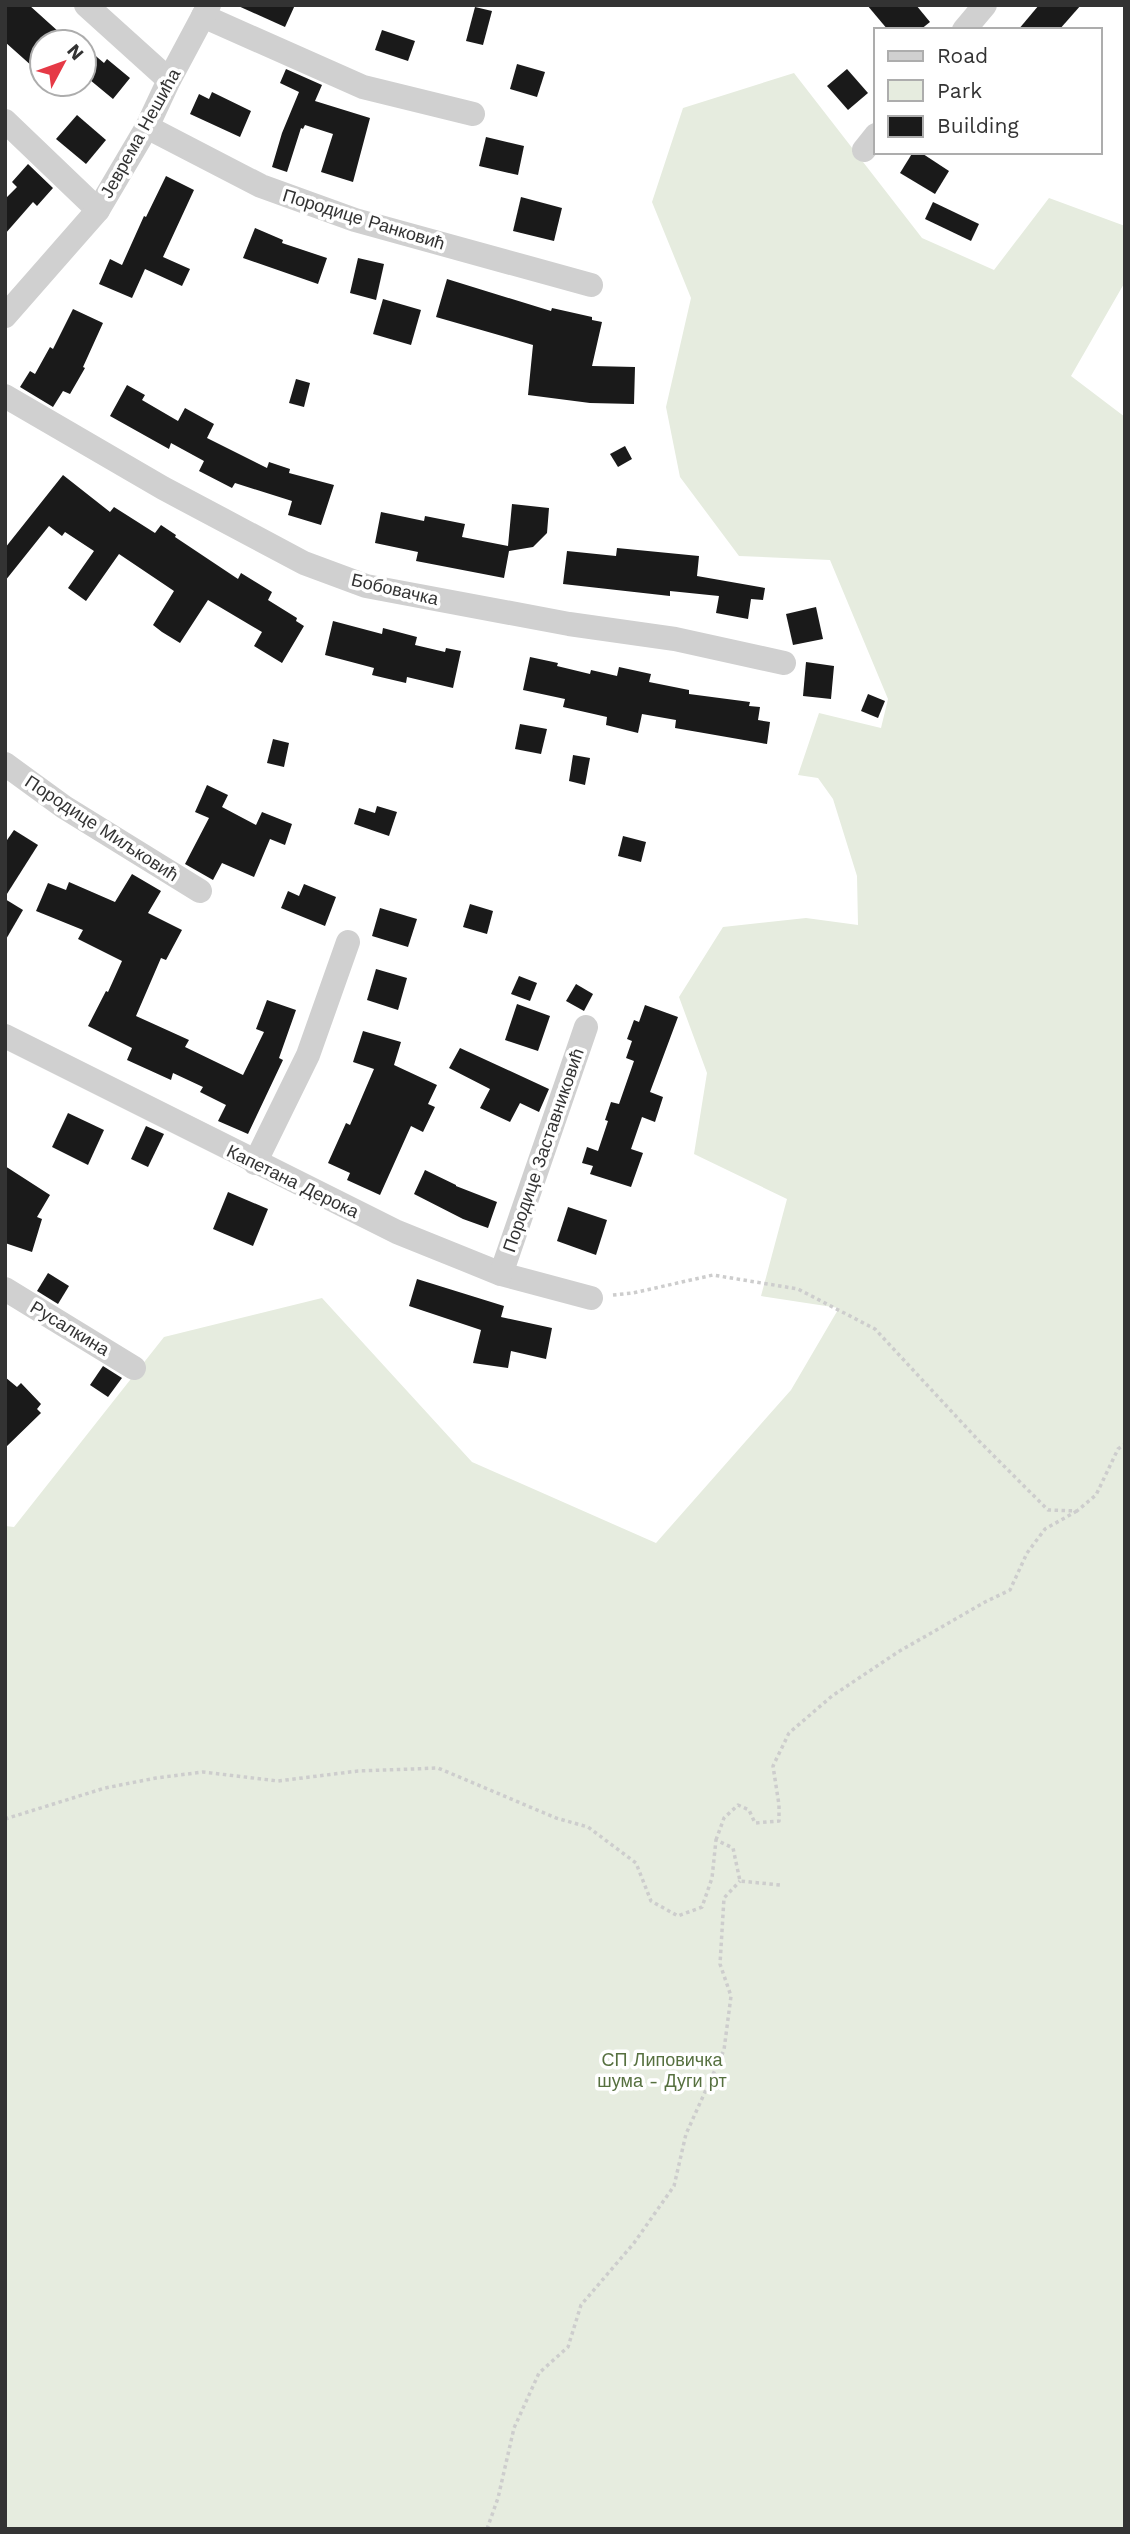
<svg xmlns="http://www.w3.org/2000/svg" width="1130" height="2534" viewBox="0 0 1130 2534" font-family="'Work Sans',sans-serif">
<style>
.green{fill:#e6ecdf}
.building{fill:#1a1a1a}
.lines{fill:none;stroke-linecap:round;stroke-linejoin:round}
.path{stroke:#cdcdcd;stroke-width:3.5;stroke-dasharray:3.5 3.5;stroke-linecap:butt}
.minor{stroke:#d0d0d0;stroke-width:24}
.labels{text-anchor:middle;dominant-baseline:central;stroke-width:7;stroke-linejoin:round;paint-order:stroke}
.street-label{font-size:18px;fill:#333;stroke:#fff}
.park-label{font-size:18px;fill:#56703f;stroke:#fff}
</style>
<rect width="100%" height="100%" fill="#fff"/>
<!-- green -->
<path class="green" d="M794 73 922 238 994 270 1049 198 1125 226V282L1071 376 1125 417V2529H5V1526L14 1527 164 1337 322 1298 472 1462 656 1543 791 1390 839 1308 761 1296 787 1199 694 1154 707 1073 679 997 723 927 806 918 858 925 857 876 833 799 818 778 798 775 819 713 881 728 888 699 830 560 739 556 680 477 666 407 691 298 652 202 683 108Z"/>
<!-- building -->
<g class="building">
<path d="M5 5H29L70 42H42V75L5 42Z"/>
<path d="M236 5H295L285 27Z"/>
<path d="M867 5H916L930 22 920 30H888Z"/>
<path d="M1039 5H1081L1059 30H1018Z"/>
<path d="M475 7 492 11 483 45 466 41Z"/>
<path d="M382 30 415 41 408 61 375 50Z"/>
<path d="M84 46 104 63 107 59 130 78 113 99 84 75Z"/>
<path d="M517 64 545 72 537 97 510 89Z"/>
<path d="M286 69 322 85 315 101 370 118 353 182 321 172 333 134 305 125 303 129 301 128 287 172 272 167 282 133 299 92 280 83Z"/>
<path d="M847 69 868 93 848 110 827 86Z"/>
<path d="M212 92 251 111 240 137 190 114 199 94 209 99Z"/>
<path d="M77 115 106 140 86 164 56 139Z"/>
<path d="M486 137 524 146 518 175 479 166Z"/>
<path d="M913 152H920L949 171 935 194 900 173Z"/>
<path d="M28 164 53 188 37 206 33 202 5 234V199L17 187 12 182Z"/>
<path d="M166 176 194 190 163 257 190 269 182 286 145 269 132 298 99 284 110 259 122 265 144 216 146 217Z"/>
<path d="M521 197 562 208 554 241 513 231Z"/>
<path d="M933 202 979 224 971 241 925 219Z"/>
<path d="M255 228 283 240 282 243 327 258 318 284 243 258Z"/>
<path d="M358 258 384 264 376 300 350 293Z"/>
<path d="M447 279 551 311 552 308 592 317V320L602 322 592 366 635 367 634 404 590 403 528 395 533 345 436 317Z"/>
<path d="M383 299 421 310 411 345 373 334Z"/>
<path d="M73 309 103 323 83 367 85 368 70 394 63 391 53 407 20 387 30 371 35 374 50 347 53 349Z"/>
<path d="M296 379 310 383 304 407 289 403Z"/>
<path d="M127 385 145 395 142 400 178 421 185 408 214 424 207 438 267 468 269 462 290 469 289 473 334 485 321 525 288 515 292 501 235 483 232 488 199 471 204 461 171 443 169 449 110 416Z"/>
<path d="M625 446 632 459 618 467 610 454Z"/>
<path d="M63 475 110 512 114 507 155 533 161 525 176 535 175 537 238 579 241 573 272 592 268 600 297 618 296 621 304 626 282 663 254 646 262 632 208 600 180 643 162 632 153 625 174 591 119 554 86 601 68 588 94 551 65 532 62 536 49 526 5 581V548Z"/>
<path d="M512 504 549 508 547 533 533 547 509 551 504 578 416 561 418 552 375 543 381 512 424 521 425 516 465 524 462 537 508 546Z"/>
<path d="M617 548 699 556 697 576 765 588 763 600 751 599 748 619 716 613 719 596 670 591V596L563 584 567 551 616 556Z"/>
<path d="M816 607 823 639 793 645 786 614Z"/>
<path d="M333 621 382 634 383 628 417 637 415 645 445 652 446 648 461 651 453 688 407 677 406 683 372 675 374 668 325 655Z"/>
<path d="M530 657 558 663 557 666 590 674 591 670 617 676 619 667 651 674 649 682 689 690V694L750 702 749 706 760 707 758 720 770 722 767 744 675 728 676 720 642 714 638 733 606 725 607 717 563 707 565 699 523 690Z"/>
<path d="M806 662 834 666 831 699 803 696Z"/>
<path d="M868 694 885 701 878 718 861 711Z"/>
<path d="M520 724 547 729 541 754 515 749Z"/>
<path d="M273 739 289 743 284 767 267 763Z"/>
<path d="M573 755 590 758 585 785 569 781Z"/>
<path d="M207 785 228 795 222 807 256 825 262 812 292 824 285 845 270 839 254 877 222 863 213 880 185 864 209 818 195 812Z"/>
<path d="M377 806 397 812 389 836 354 824 359 808 375 813Z"/>
<path d="M14 830 38 845 5 897V843Z"/>
<path d="M623 836 646 842 641 862 618 856Z"/>
<path d="M132 874 161 891 148 913 182 930 166 960 161 958 136 1016 189 1040 185 1047 243 1075 264 1032 256 1029 267 1000 296 1010 279 1058 283 1060 248 1134 218 1121 226 1105 200 1092 203 1087 173 1073 171 1080 127 1060 132 1048 88 1026 106 991 108 992 122 961 78 939 83 930 36 911 48 883 66 890 69 882 115 902Z"/>
<path d="M304 884 336 897 325 926 281 908 288 891 299 896Z"/>
<path d="M5 899 23 910 5 941Z"/>
<path d="M470 904 493 911 487 934 463 927Z"/>
<path d="M380 908 417 919 408 947 372 936Z"/>
<path d="M376 969 407 978 398 1010 367 1000Z"/>
<path d="M519 976 537 983 530 1001 511 994Z"/>
<path d="M576 984 593 994 584 1011 566 1001Z"/>
<path d="M517 1004 550 1016 538 1051 505 1040Z"/>
<path d="M645 1005 678 1017 650 1092 663 1097 655 1122 642 1117 631 1149 643 1153 631 1187 590 1174 593 1166 582 1163 587 1147 598 1151 608 1121 605 1120 611 1102 619 1104 634 1061 626 1058 632 1041 627 1039 634 1020 639 1022Z"/>
<path d="M363 1031 401 1042 394 1065 437 1085 428 1104 435 1107 423 1132 411 1126 380 1195 347 1180 350 1173 328 1163 346 1123 350 1125 374 1069 353 1062Z"/>
<path d="M460 1048 549 1089 539 1112 520 1103 510 1122 480 1108 490 1089 449 1068Z"/>
<path d="M68 1113 104 1130 88 1165 52 1147Z"/>
<path d="M146 1126 164 1134 148 1167 131 1159Z"/>
<path d="M5 1166 50 1195 37 1217 42 1219 32 1252 5 1243Z"/>
<path d="M425 1170 456 1185V1186L497 1202 488 1228 463 1219 414 1194Z"/>
<path d="M228 1192 268 1209 253 1246 213 1229Z"/>
<path d="M568 1207 607 1220 596 1255 557 1241Z"/>
<path d="M48 1273 69 1286 58 1304 37 1291Z"/>
<path d="M417 1279 504 1306 501 1317 552 1328 546 1359 511 1351 508 1368 473 1363 481 1330 409 1306Z"/>
<path d="M103 1366 122 1378 108 1397 90 1385Z"/>
<path d="M5 1377 17 1387 21 1383 41 1404 37 1409 41 1413 5 1448Z"/>
</g>
<g class="lines">
<!-- path -->
<g class="path">
<path d="M613 1295 633 1293 713 1275 798 1289 875 1329 979 1441 1048 1510 1077 1511 1096 1495 1118 1449 1125 1444"/>
<path d="M5 1819 105 1788 156 1778 203 1772 278 1781 358 1771 438 1768 556 1818 588 1827 636 1863 651 1901 678 1916 702 1907 712 1878 716 1840 733 1848 740 1881 780 1885"/>
<path d="M716 1840 724 1818 738 1805 749 1810 755 1823 779 1821V1805L773 1766 789 1733 832 1696 898 1652 985 1602 1010 1590 1027 1553 1045 1529 1077 1511"/>
<path d="M487 2529 498 2498 514 2428 539 2373 568 2347 581 2305 634 2243 674 2186 686 2134 724 2050 731 1996 720 1964 724 1898 740 1881"/>
</g>
<!-- minor -->
<g class="minor">
<path d="M86 5 169 80"/>
<path d="M203 16 363 87 473 114"/>
<path d="M964 30 985 5"/>
<path d="M5 121 98 210"/>
<path d="M147 127 261 186 355 220 591 285"/>
<path d="M864 150 876 135"/>
<path d="M5 316 98 210 147 127 169 80 209 5"/>
<path d="M5 396 163 488 304 563 366 586 569 624 675 639 784 663"/>
<path d="M5 764 64 807 200 891"/>
<path d="M5 1036 397 1232 501 1274 591 1298"/>
<path d="M255 1163 308 1055 348 942"/>
<path d="M501 1274 586 1027"/>
<path d="M5 1289 134 1368"/>
</g>
</g>
<g class="labels">
<!-- street labels -->
<g class="street-label">
<text transform="translate(140 133) rotate(-61)">Јеврема Нешића</text>
<text transform="translate(364 219) rotate(17)">Породице Ранковић</text>
<text transform="translate(395 589) rotate(13)">Бобовачка</text>
<text transform="translate(102 828) rotate(33)">Породице Миљковић</text>
<text transform="translate(543 1150) rotate(-71)">Породице Заставниковић</text>
<text transform="translate(293 1181) rotate(26)">Капетана Дерока</text>
<text transform="translate(70 1328) rotate(31)">Русалкина</text>
</g>
<!-- park labels -->
<g class="park-label">
<text x="662" y="2059">СП Липовичка<tspan x="662" dy="21">шума - Дуги рт</tspan></text>
</g>
</g>
<!-- border -->
<rect width="1130" height="2534" fill="none" stroke="#333333" stroke-width="14"/>
<!-- legend -->
<rect x="874" y="28" width="228" height="126" fill="#ffffff" stroke="#adadad" stroke-width="2"/>
<rect x="888" y="51" width="35" height="10" fill="#d0d0d0" stroke="#adadad" stroke-width="2"/>
<text x="937" y="63" font-size="21" fill="#333333">Road</text>
<rect x="888" y="80" width="35" height="21" fill="#e6ecdf" stroke="#adadad" stroke-width="2"/>
<text x="937" y="98" font-size="21" fill="#333333">Park</text>
<rect x="888" y="116" width="35" height="21" fill="#1a1a1a" stroke="#adadad" stroke-width="2"/>
<text x="937" y="133" font-size="21" fill="#333333">Building</text>
<!-- north arrow -->
<g transform="translate(63 63) rotate(49)"><circle r="33" fill="#ffffff" stroke="#adadad" stroke-width="2"/>
<path d="M0-5L12 26L0 18L-12 26Z" fill="#e63946"/>
<text y="-10" font-size="19" font-weight="bold" text-anchor="middle" fill="#333333">N</text>
</g>
</svg>
